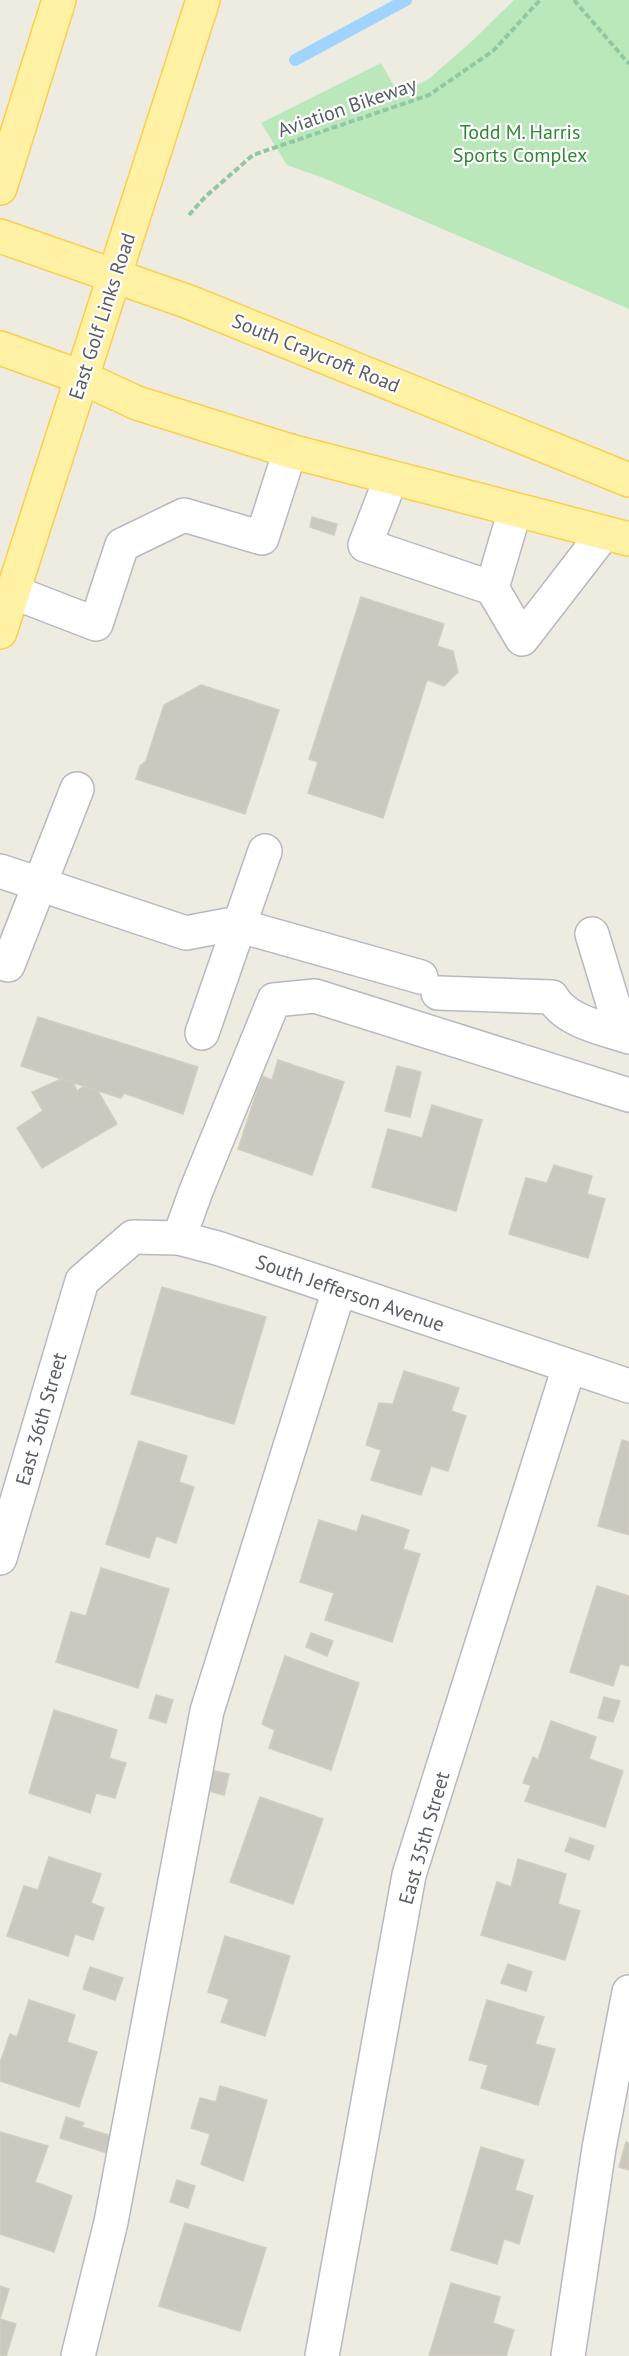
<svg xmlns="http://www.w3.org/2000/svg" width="629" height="2356" viewBox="0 0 629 2356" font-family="'PT Sans',sans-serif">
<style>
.green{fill:#bae8bb}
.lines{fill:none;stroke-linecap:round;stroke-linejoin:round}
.stream{stroke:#a0d4ff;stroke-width:12}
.building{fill:#cbc8c0;stroke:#d3cdbf;stroke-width:1.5}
.minor-casing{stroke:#b6b9bf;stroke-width:36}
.major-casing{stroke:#fece4a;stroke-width:36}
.path{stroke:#91c7a2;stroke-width:4;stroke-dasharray:6 3;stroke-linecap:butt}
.minor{stroke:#fff;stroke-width:33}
.major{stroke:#fff2a5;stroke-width:33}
.labels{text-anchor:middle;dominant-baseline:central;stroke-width:4.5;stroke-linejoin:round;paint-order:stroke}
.street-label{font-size:20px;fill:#595e63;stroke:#fff}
.park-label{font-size:20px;fill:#2e8732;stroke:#fff}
</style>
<rect width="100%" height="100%" fill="#eeebe1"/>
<!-- green -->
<path class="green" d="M514 0H629V309L326 179 287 165 261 123 381 63 399 95 430 78 471 42Z"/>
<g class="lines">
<!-- stream -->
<path class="stream" d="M295 60 406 0"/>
</g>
<!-- building -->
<g class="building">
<path d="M312 517 337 524 334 535 310 527Z"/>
<path d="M361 597 444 624 437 646 453 651 458 672 444 686 427 680 383 818 308 793 318 762 309 759Z"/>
<path d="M201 685 279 710 245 814 136 779 140 766 146 761 164 705Z"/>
<path d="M38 1017 198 1067 183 1114 124 1093 121 1098 21 1066Z"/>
<path d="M278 1060 344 1082 312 1175 238 1149 262 1076 272 1080Z"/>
<path d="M397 1066 421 1072 410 1117 385 1111Z"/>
<path d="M61 1079 73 1082 77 1091 84 1086 98 1091 117 1124 42 1168 17 1128 43 1111 32 1092Z"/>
<path d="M432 1105 482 1120 456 1211 372 1187 388 1129 422 1138Z"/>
<path d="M554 1165 592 1176 587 1194 605 1199 588 1258 509 1234 526 1178 547 1183Z"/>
<path d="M162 1287 266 1317 234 1424 131 1394Z"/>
<path d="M404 1371 459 1388 451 1411 466 1416 448 1471 431 1466 421 1495 371 1480 381 1450 366 1445 379 1403 393 1404Z"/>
<path d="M622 1440 629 1442V1535L598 1526Z"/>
<path d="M139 1441 187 1456 179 1482 194 1487 176 1543 156 1536 149 1558 106 1544Z"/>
<path d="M362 1515 409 1530 403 1549 420 1554 392 1642 325 1620 334 1593 300 1582 319 1520 357 1532Z"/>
<path d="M101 1568 169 1589 138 1688 56 1662 71 1612 86 1616Z"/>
<path d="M597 1586 629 1596V1666L620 1664 613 1686 570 1672Z"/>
<path d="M311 1633 333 1641 327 1656 306 1647Z"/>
<path d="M285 1656 359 1683 331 1770 269 1748 275 1730 262 1724Z"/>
<path d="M156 1695 173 1700 166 1723 149 1718Z"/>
<path d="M604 1697 620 1701 613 1722 598 1718Z"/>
<path d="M54 1710 117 1730 109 1758 126 1763 115 1798 96 1793 90 1813 29 1793Z"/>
<path d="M551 1721 596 1737 589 1759 623 1771 605 1827 525 1801 531 1785 523 1783 533 1757 538 1760Z"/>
<path d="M210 1770 229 1774 224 1795 205 1790Z"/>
<path d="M260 1797 323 1819 293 1904 230 1882Z"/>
<path d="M570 1838 594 1846 589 1860 565 1851Z"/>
<path d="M49 1857 101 1874 91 1903 104 1908 93 1940 75 1934 68 1956 7 1936 24 1886 38 1890Z"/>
<path d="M518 1859 566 1874 558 1904 580 1911 565 1960 481 1935 497 1882 511 1887Z"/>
<path d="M225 1936 290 1956 265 2036 221 2022 229 1999 208 1992Z"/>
<path d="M508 1964 532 1972 526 1991 501 1983Z"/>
<path d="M90 1967 123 1978 115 2000 83 1989Z"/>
<path d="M29 2000 75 2015 67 2042 97 2052 79 2107 0 2081V2063L10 2034 17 2037Z"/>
<path d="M487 2000 544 2017 535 2044 555 2049 538 2105 481 2088 488 2065 469 2060Z"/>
<path d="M220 2086 267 2100 243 2181 201 2164 210 2134 191 2128 200 2098 216 2102Z"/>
<path d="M66 2117 84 2123 82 2127 112 2136 107 2153 60 2138Z"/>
<path d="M0 2132 48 2146 35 2182 72 2196 54 2252 0 2234Z"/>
<path d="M626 2142 629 2143V2170L619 2167Z"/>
<path d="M481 2147 524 2160 515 2190 533 2196 519 2244 504 2239 497 2264 451 2250Z"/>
<path d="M177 2180 195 2186 188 2208 170 2202Z"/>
<path d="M185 2223 266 2248 240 2331 159 2306Z"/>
<path d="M451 2283 500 2297 493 2323 514 2330 506 2356H429Z"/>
<path d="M0 2286 9 2289 0 2319 16 2324 6 2356H0Z"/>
</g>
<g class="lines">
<defs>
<g id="minor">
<path d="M391 478 365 545 492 588"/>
<path d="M515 510 492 588 522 639 604 533"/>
<path d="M13 592 96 624 122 545 184 515 262 538 290 451"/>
<path d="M0 871 186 933 233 924 421 977"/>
<path d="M592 934 615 1010 629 1015"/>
<path d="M8 965 77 789"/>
<path d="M438 993 552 997C566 1022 603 1028 629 1037"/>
<path d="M202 1033 265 851"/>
<path d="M179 1238 196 1191 274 1000 315 996 629 1095"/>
<path d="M0 1558 82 1281 133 1237 179 1238 217 1248 629 1386"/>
<path d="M78 2356 111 2222 207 1711 339 1290"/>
<path d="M322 2356 409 1875 569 1367"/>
<path d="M568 2356 599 2148 629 1992"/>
</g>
<g id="major">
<path d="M0 188 59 0"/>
<path d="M0 236 189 302 629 480"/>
<path d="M0 348 81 377 137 403 290 451 629 539"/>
<path d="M0 632 203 0"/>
</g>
</defs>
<!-- minor casing -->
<use href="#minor" class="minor-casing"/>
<!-- major casing -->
<use href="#major" class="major-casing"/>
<!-- path -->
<g class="path">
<path d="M574 0 629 64"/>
<path d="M189 215 205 197 253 155 429 95 493 51 540 0"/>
</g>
<!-- minor -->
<use href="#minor" class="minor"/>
<!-- major -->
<use href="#major" class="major"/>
</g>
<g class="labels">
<!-- street labels -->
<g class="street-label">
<text transform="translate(347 107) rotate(-19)">Aviation Bikeway</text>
<text transform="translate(102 316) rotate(-72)">East Golf Links Road</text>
<text transform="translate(316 353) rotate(22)">South Craycroft Road</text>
<text transform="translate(350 1293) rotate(19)">South Jefferson Avenue</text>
<text transform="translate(41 1419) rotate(-74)">East 36th Street</text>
<text transform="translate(424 1838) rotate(-74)">East 35th Street</text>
</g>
<!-- park labels -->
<g class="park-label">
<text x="520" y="132">Todd M. Harris<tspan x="520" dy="23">Sports Complex</tspan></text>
</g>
</g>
</svg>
